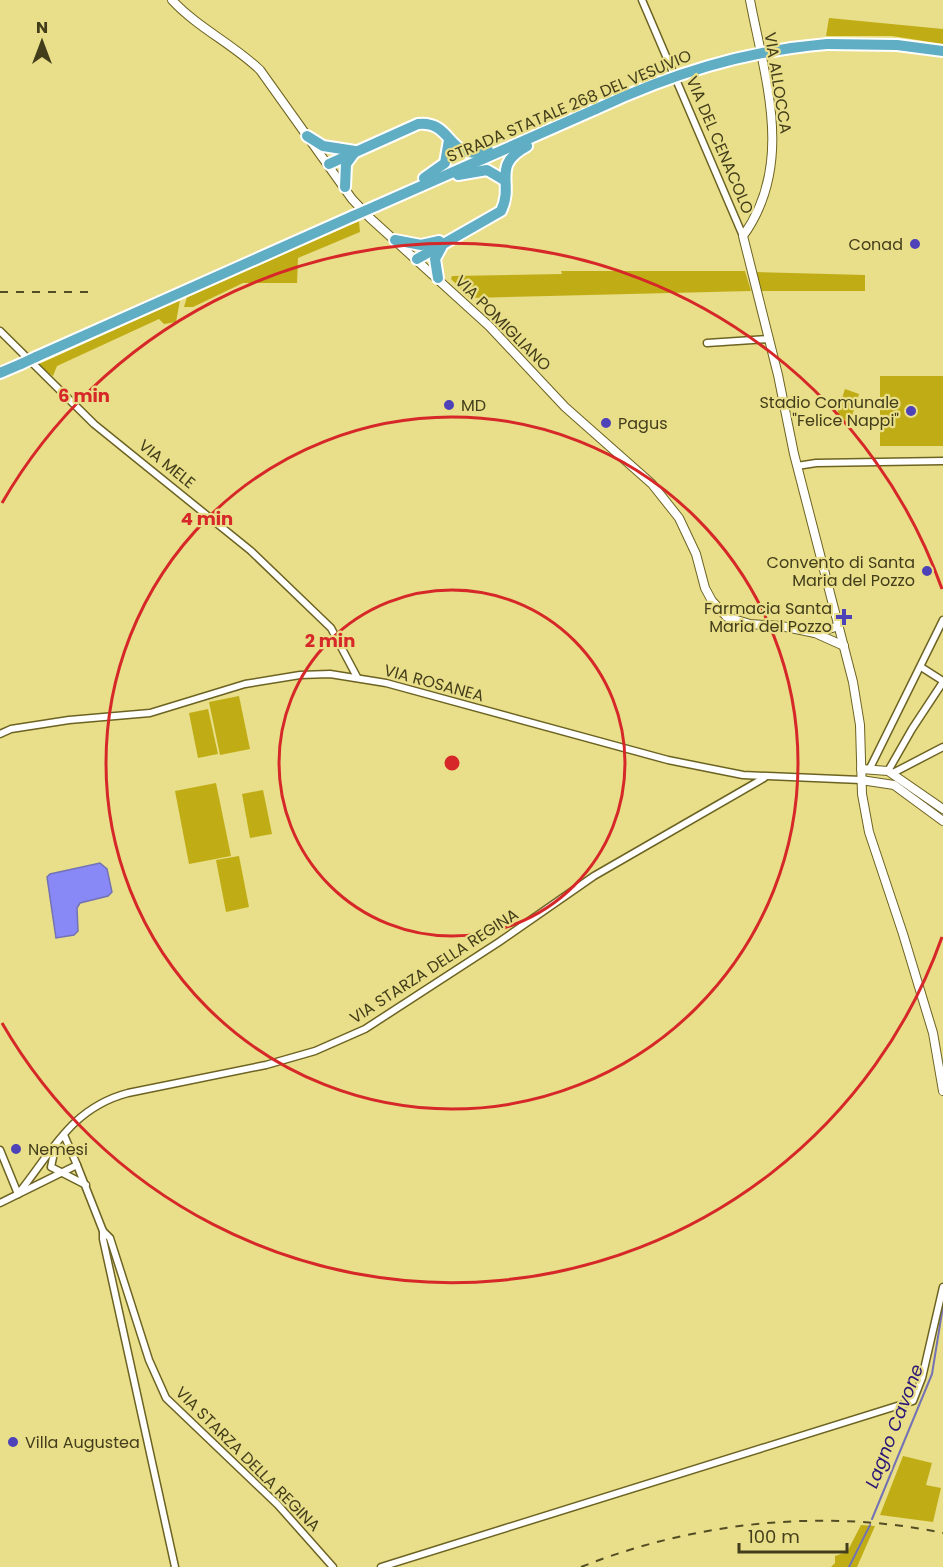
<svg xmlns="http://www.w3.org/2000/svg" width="943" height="1567" viewBox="0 0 943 1567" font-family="Poppins,sans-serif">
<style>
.green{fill:#c0ad15}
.water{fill:#8888f6;stroke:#7372b4;stroke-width:1.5}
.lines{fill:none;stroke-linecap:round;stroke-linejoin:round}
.stream{stroke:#7372b4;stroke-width:2}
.minor-casing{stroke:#6c6322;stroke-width:9}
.tertiary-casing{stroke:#6c6322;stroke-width:10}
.trunk-casing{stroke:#fff;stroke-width:14}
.minor{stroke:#fff;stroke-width:6}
.tertiary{stroke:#fff;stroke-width:8}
.trunk{stroke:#5faec4;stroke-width:10}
.rail{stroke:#534d25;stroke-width:2;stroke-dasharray:8 8;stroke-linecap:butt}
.trunk-bridge-casing{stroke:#fff;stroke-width:14;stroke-linecap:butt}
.trunk-bridge{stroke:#5faec4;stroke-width:10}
.ring{fill:none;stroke:#d62828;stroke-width:3}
.poi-dot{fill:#4e42b9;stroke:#e9de89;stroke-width:2}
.labels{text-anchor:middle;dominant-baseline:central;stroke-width:4.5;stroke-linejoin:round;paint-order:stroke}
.street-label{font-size:16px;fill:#423d1a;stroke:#e9de89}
.poi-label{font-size:16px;fill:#423d1a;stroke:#e9de89;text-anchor:end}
.water-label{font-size:18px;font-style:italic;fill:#291677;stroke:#e9de89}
.centre{fill:#d62828;stroke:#e9de89;stroke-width:3}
.ring-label{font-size:18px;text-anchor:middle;font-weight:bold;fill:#d62828;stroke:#e9de89;stroke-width:4.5;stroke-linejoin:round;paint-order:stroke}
</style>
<rect width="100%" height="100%" fill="#e9de89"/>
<!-- green -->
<g class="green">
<path d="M829 18 943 29V44L892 36H826Z"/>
<path d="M359 221 360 232 298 258 297 283H243L193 307H184L187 297Z"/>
<path d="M561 271H745L751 291 470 298 451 279 452 276 562 274Z"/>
<path d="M756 272 865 275V291H761Z"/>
<path d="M180 300 176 322 164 324 159 319 57 366 53 376 37 365Z"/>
<rect x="880" y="376" width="63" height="70"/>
<path d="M845 389 859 394 850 422 836 417Z"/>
<path d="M239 696 250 749 220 755 209 702Z"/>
<path d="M208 709 218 754 198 758 189 713Z"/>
<path d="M216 783 231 856 189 864 175 791Z"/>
<path d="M263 790 272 834 250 838 242 794Z"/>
<path d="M239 856 249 907 226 912 216 860Z"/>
<path d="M903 1456 932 1463 926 1485 941 1488 933 1522 880 1515Z"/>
<path d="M861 1525 875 1526 857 1567H831L835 1563V1556L847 1552Z"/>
</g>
<!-- water -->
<path class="water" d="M100 863 107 869 112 892 108 896 80 903 77 908 78 931 74 935 56 938 47 877 50 874Z"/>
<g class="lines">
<!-- stream -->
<g class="stream">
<path d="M872 1519 932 1374 943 1306"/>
<path d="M849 1567 870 1525"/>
</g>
<defs>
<g id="minor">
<path d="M642 0 743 236"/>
<path d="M0 331 94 424 251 551 331 628 357 677"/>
<path d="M707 343 769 339"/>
<path d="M797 466 816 463 943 461"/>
<path d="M921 667 943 681"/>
<path d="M0 734 11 729 69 720 150 713 245 684 300 675 330 674 386 683 668 760 743 775 861 780"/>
<path d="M870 768 943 620"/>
<path d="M888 771 912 729 943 682"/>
<path d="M893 773 943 747"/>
<path d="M55 1148 51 1167 86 1185"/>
<path d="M0 1150 18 1194"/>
<path d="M77 1165 103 1231V1239L175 1567"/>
<path d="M18 1194C52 1152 71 1108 128 1093L266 1065 315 1051 365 1029 499 942 594 876 764 778"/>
<path d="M0 1203 77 1165 64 1135"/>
<path d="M103 1231 110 1238 149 1360 166 1398 278 1505 333 1567"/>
<path d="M381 1567 913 1401 922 1378 943 1287"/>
</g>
<g id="tertiary">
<path d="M172 0C198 28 233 44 260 70L352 199 370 218 489 326 565 407 652 484 679 518 696 554 705 588 712 601 727 617 750 624 781 626 815 633 844 646"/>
<path d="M750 0C765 79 795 164 743 236L778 375 794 454 853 682 860 725 862 794 869 832 903 934 933 1033 943 1091"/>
<path d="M815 633 839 626"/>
<path d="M861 769 888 771 943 809"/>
<path d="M861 780 894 785 943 821"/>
</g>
<g id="trunk">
<path d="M827 44 897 45 943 51"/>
<path d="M307 136 323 146 355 151"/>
<path d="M329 164 418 124C454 120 447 164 488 150"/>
<path d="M458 175 487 170 504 180"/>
<path d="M424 178 445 163 449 140"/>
<path d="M345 187 346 164 354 153"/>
<path d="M376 206 596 109"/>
<path d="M395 240 421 245 439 241"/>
<path d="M417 259 501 211C515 183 490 166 527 146"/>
<path d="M438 278 435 259 442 246"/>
<path d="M36 357 353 216"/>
<path d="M0 373 21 364"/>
</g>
</defs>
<!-- minor casing -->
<use href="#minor" class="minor-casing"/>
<!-- tertiary casing -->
<use href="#tertiary" class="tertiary-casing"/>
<!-- trunk casing -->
<use href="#trunk" class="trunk-casing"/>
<!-- minor -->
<use href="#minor" class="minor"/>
<!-- tertiary -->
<use href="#tertiary" class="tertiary"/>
<!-- trunk -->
<use href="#trunk" class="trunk"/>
<!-- rail -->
<g class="rail">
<path d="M0 292H92"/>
<path d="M581 1567C694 1522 824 1508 943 1533"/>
</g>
<defs>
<g id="trunk-bridge">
<path d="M596 109C671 74 744 51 827 44"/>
<path d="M353 216 376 206"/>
<path d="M21 364 36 357"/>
</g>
</defs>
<!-- trunk-bridge casing -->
<use href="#trunk-bridge" class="trunk-bridge-casing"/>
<!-- trunk-bridge -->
<use href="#trunk-bridge" class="trunk-bridge"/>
</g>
<!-- distance rings -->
<g class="ring">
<circle cx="452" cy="763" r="173"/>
<circle cx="452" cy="763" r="346"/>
<path d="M942 937A520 520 0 0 1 2 1023M2 503A520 520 0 0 1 942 589"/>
</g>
<!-- markers -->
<g class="poi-dot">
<circle cx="915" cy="244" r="6"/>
<circle cx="449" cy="405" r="6"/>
<circle cx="911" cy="411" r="6"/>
<circle cx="606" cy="423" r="6"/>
<circle cx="927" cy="571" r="6"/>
<path d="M841 608h6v6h6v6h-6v6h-6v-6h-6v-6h6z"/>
<circle cx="16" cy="1149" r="6"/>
<circle cx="13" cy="1442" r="6"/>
</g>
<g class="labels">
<!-- street labels -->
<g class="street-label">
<text transform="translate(778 83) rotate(81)">VIA ALLOCCA</text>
<text transform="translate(569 106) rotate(-23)">STRADA STATALE 268 DEL VESUVIO</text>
<text transform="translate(720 145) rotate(67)">VIA DEL CENACOLO</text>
<text transform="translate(503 323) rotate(45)">VIA POMIGLIANO</text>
<text transform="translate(167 464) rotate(39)">VIA MELE</text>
<text transform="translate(434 683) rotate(15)">VIA ROSANEA</text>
<text transform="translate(434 966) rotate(-33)">VIA STARZA DELLA REGINA</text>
<text transform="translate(248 1459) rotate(45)">VIA STARZA DELLA REGINA</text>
</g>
<!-- poi labels -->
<g class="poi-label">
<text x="903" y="244">Conad</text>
<text x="899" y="402">Stadio Comunale<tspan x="899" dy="18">"Felice Nappi"</tspan></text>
<text x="461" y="405" text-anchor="start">MD</text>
<text x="618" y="423" text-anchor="start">Pagus</text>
<text x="915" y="562">Convento di Santa<tspan x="915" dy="18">Maria del Pozzo</tspan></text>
<text x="832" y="608">Farmacia Santa<tspan x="832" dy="18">Maria del Pozzo</tspan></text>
<text x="28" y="1149" text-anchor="start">Nemesi</text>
<text x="25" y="1442" text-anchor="start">Villa Augustea</text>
</g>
<!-- water labels -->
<g class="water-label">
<text transform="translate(894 1426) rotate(-69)">Lagno Cavone</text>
</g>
</g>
<circle cx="452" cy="763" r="9" class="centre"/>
<g class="ring-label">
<text x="84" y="402">6 min</text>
<text x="207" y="525">4 min</text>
<text x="330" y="647">2 min</text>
</g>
<!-- north arrow -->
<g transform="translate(42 42)" stroke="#e9de89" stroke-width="4.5" paint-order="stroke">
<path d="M0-4.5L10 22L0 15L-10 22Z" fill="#423d1a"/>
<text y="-9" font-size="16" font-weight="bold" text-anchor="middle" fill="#423d1a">N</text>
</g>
<!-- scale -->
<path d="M739 1543v9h108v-9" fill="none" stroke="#423d1a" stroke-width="3"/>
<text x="748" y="1543" font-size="18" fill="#423d1a" stroke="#e9de89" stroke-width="4.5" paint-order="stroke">100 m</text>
</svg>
